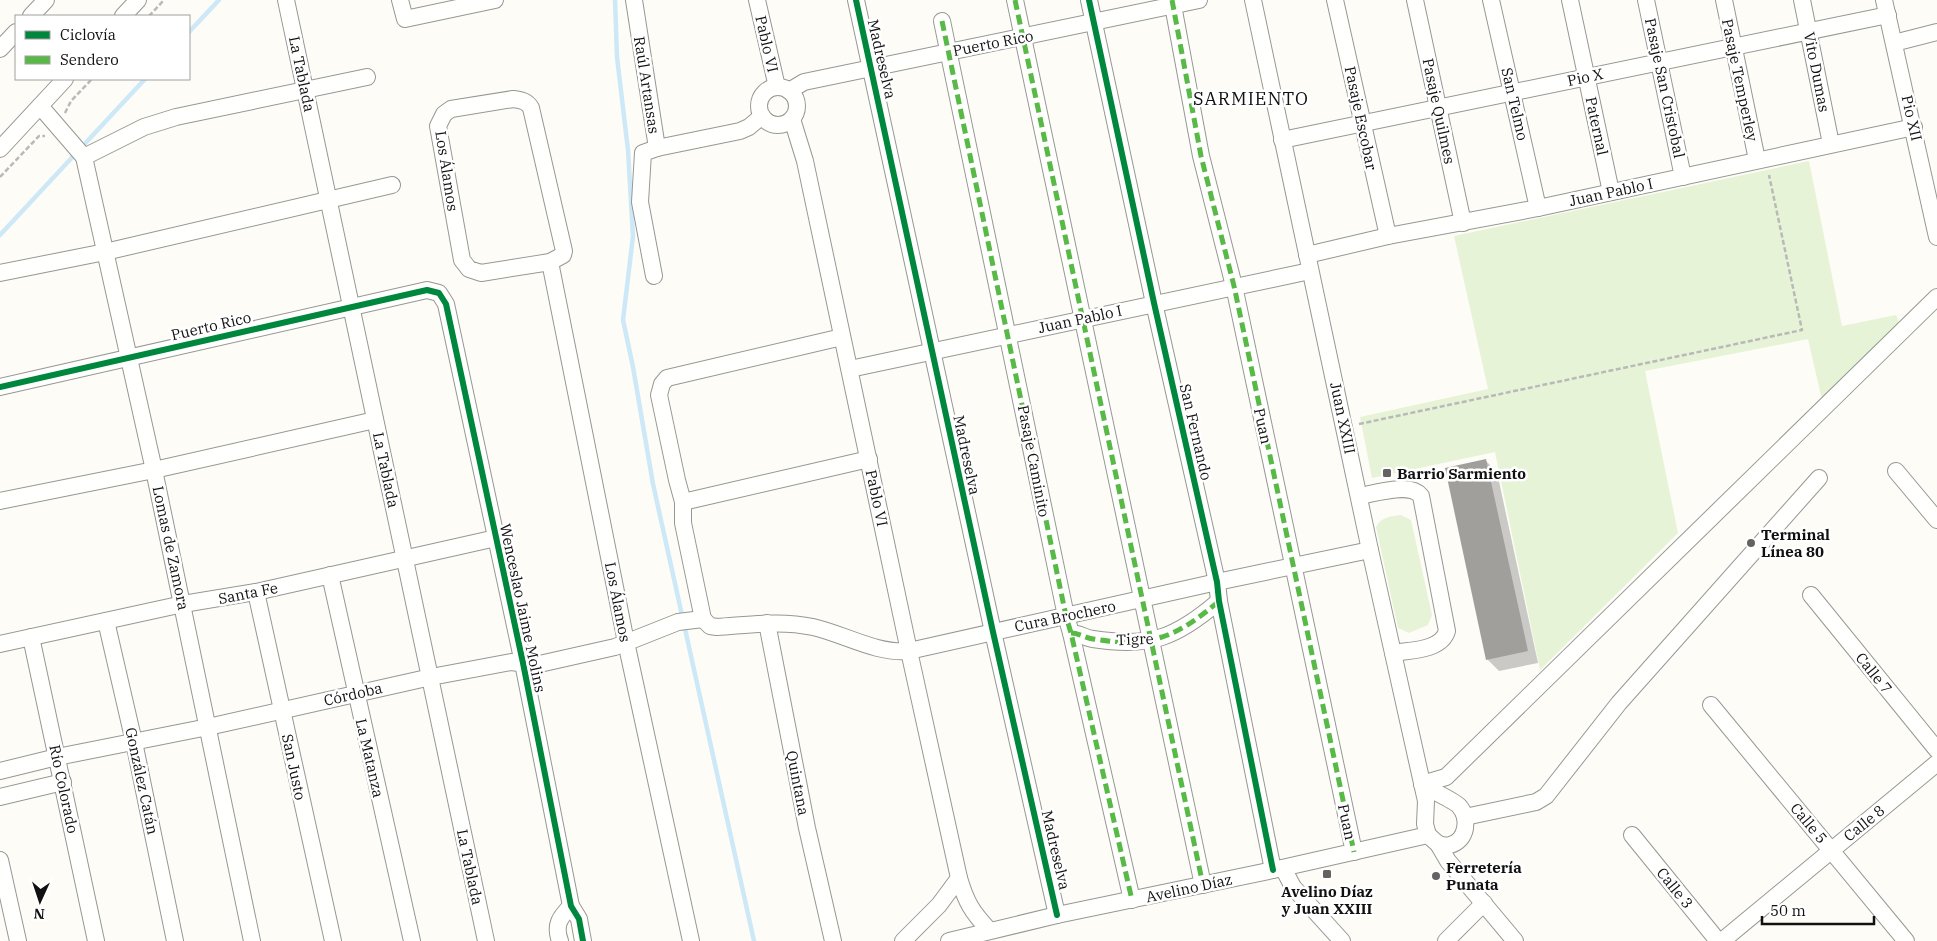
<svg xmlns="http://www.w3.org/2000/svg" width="1937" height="941" viewBox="0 0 1937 941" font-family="'IBM Plex Serif',serif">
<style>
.green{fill:#e7f3d7}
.shadow{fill:#0003}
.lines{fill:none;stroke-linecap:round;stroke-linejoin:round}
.stream{stroke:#cde8f7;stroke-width:4.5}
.building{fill:#a19f9c}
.minor-casing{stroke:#979795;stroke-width:18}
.path{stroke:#b9b9b8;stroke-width:2.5;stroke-dasharray:5 2.5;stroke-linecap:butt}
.minor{stroke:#fffffe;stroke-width:16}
.quiet{stroke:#58b947;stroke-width:5;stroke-dasharray:10 5;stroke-linecap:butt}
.cycleway-casing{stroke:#fff;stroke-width:9}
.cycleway{stroke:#00873e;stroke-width:6}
.poi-dot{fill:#646362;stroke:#fff;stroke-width:2}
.labels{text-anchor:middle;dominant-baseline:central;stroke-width:5;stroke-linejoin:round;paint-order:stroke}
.street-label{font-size:15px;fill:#111;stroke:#fff}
.poi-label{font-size:15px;font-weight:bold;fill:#111;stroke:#fff;text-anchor:start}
.quarter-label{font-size:18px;letter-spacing:1px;fill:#111;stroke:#fff}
</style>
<rect width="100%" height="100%" fill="#fdfcf7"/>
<!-- green -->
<g class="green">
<path d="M1809 161 1842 326 1896 315 1900 325 1822 400 1808 339 1645 371 1678 533 1540 670 1495 452 1372 478 1360 417 1488 389 1454 236Z"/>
<path d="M1401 515 1411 520 1432 615 1428 625 1409 633 1398 628 1376 527C1381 517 1391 516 1401 515Z"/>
</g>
<!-- shadow -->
<path class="shadow" d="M1486 461 1497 472 1538 663 1499 671 1488 660Z"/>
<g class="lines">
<!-- stream -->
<g class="stream">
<path d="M615 0 617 57 628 150 633 236 623 320 633 367 653 484 754 941"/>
<path d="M189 32 219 0"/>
<path d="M0 235 145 79"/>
</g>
</g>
<!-- building -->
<path class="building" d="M1486 459 1528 651 1486 660 1445 468Z"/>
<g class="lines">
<defs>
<g id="minor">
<path d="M286 0 486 941"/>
<path d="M400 0 405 19 495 0"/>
<path d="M634 0 657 148"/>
<path d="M757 0 777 87"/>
<path d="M856 0 993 632 1057 915"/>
<path d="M1015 0 1203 885"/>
<path d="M1089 0 1154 303 1217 582 1219 601 1273 870"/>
<path d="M1172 0 1201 156 1234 286 1354 852"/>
<path d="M1253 0 1370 550 1426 801 1425 824 1428 835"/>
<path d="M1335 0 1388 236"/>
<path d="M1415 0 1463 223"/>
<path d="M1491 0 1538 208"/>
<path d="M1570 0 1611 192"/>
<path d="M1646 0 1683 177"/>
<path d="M1724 0 1757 160"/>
<path d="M1802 0 1831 144"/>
<path d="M1884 0 1937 237"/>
<path d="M31 16 46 0"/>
<path d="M123 16 138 0"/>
<path d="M942 21 1066 616 1071 633 1132 900"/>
<path d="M1894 43 1937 32"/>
<path d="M0 49 16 32"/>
<circle cx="778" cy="106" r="19"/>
<path d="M789 91 804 82 1199 0"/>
<path d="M513 99C521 100 527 101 531 108L564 251 563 255 550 262 481 273 469 269 462 260 438 126 444 114 451 109Z"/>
<path d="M40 106 84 157"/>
<path d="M792 119 805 161 909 651 959 878 939 905 903 941"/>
<path d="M1282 140 1888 15"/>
<path d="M0 149 65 79"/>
<path d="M84 157 154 470 252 941"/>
<path d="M84 157 144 127 176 117 367 77"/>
<path d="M1307 255 1388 236 1538 208 1914 127"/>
<path d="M550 262 626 642 691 941"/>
<path d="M0 273 105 252 392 185"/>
<path d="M654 276 640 202 643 153 657 148 740 131 749 127 762 116"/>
<path d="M850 369 1310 271"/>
<path d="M0 387 427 290 439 293 446 304 523 663 571 906 579 919 583 941"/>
<path d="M1896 471 1937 520"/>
<path d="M1360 496C1376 493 1410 482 1421 496L1447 631C1441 651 1410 650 1393 653"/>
<path d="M0 501 154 470 375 420"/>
<path d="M683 502 869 459"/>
<path d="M330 575 412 941"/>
<path d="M256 592 333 941"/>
<path d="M1811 595 1937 750"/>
<path d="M703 619 710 626 717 627C749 625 781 620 813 627 844 634 876 654 909 651L1217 582 1370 550"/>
<path d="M703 619 683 523V502L677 480 659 395 662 384 667 378 842 337"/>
<path d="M106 621 134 742 175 941"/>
<path d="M767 623 807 828 833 941"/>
<path d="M1071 633C1079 633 1085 638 1093 639 1150 648 1176 638 1219 601"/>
<path d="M31 637 96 941"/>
<path d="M0 644 183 604 256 592 496 538"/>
<path d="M1711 705 1906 941"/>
<path d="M0 771 57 757 208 727 431 677 511 662 535 665 615 647 678 622 703 619"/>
<path d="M1422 784 1446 777 1937 297"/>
<path d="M1422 784C1430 790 1455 801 1459 806 1470 818 1467 841 1450 845 1447 846 1442 845 1438 844"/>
<path d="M0 797 63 782"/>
<path d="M1465 817 1536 802 1546 796 1619 703 1819 478"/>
<path d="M1428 835 1438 844 1448 861 1515 941"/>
<path d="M1632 835 1718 941"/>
<path d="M0 860 18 941"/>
<path d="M1283 868 1293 887 1342 941"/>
<path d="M959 878C966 902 972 912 989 930"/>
<path d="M560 941C554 925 560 917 571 906"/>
<path d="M949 941 1057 915 1273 870 1428 835"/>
<path d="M1446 941 1484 903"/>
<path d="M1722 941 1937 763"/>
</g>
</defs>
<!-- minor casing -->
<use href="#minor" class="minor-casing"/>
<!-- path -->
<g class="path">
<path d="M149 16 164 0"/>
<path d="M65 113 71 101 92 79"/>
<path d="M0 177 39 136H45"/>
<path d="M1359 424 1802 330 1769 175"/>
</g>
<!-- minor -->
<use href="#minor" class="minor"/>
<!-- quiet -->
<g class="quiet">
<path d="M1015 0 1203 885"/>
<path d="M1172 0 1201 156 1234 286 1354 852"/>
<path d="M942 21 1066 616 1071 633 1132 900"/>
<path d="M1071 633C1079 633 1085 638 1093 639 1150 648 1176 638 1219 601"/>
</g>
<defs>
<g id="cycleway">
<path d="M856 0 993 632 1057 915"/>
<path d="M1089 0 1154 303 1217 582 1219 601 1273 870"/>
<path d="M0 387 427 290 439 293 446 304 523 663 571 906 579 919 583 941"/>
</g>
</defs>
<!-- cycleway casing -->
<use href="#cycleway" class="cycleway-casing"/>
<!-- cycleway -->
<use href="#cycleway" class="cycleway"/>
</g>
<!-- markers -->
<g class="poi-dot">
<rect x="1382" y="468" width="10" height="10" rx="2.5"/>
<circle cx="1751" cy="543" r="5"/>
<rect x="1322" y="869" width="10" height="10" rx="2.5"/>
<circle cx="1436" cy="876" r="5"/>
</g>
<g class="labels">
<!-- street labels -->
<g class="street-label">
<text transform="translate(993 43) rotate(-11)">Puerto Rico</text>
<text transform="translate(767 44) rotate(77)">Pablo VI</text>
<text transform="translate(882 59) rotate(77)">Madreselva</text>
<text transform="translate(1817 72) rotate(79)">Vito Dumas</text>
<text transform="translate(302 74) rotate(78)">La Tablada</text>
<text transform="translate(1585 77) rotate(-12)">Pio X</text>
<text transform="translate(1740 80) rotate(78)">Pasaje Temperley</text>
<text transform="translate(647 85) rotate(81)">Raúl Artansas</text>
<text transform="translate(1665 88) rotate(78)">Pasaje San Cristobal</text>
<text transform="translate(1515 104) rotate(77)">San Telmo</text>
<text transform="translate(1439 111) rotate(78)">Pasaje Quilmes</text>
<text transform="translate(1361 118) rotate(78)">Pasaje Escobar</text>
<text transform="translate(1912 118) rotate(77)">Pio XII</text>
<text transform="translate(1597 126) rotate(78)">Paternal</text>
<text transform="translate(447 171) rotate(81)">Los Álamos</text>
<text transform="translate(1611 192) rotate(-12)">Juan Pablo I</text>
<text transform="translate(1080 319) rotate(-12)">Juan Pablo I</text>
<text transform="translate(211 326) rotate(-13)">Puerto Rico</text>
<text transform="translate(1343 418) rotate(78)">Juan XXIII</text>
<text transform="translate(1263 426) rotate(78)">Puan</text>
<text transform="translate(1196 432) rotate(77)">San Fernando</text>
<text transform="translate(967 455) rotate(78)">Madreselva</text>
<text transform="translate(1034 461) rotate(79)">Pasaje Caminito</text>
<text transform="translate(386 470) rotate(78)">La Tablada</text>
<text transform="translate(877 498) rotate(78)">Pablo VI</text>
<text transform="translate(171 548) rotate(78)">Lomas de Zamora</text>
<text transform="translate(248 593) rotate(-11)">Santa Fe</text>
<text transform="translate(618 602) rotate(79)">Los Álamos</text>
<text transform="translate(523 608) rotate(78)">Wenceslao Jaime Molins</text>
<text transform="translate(1065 616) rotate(-12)">Cura Brochero</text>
<text transform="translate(1135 639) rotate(-2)">Tigre</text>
<text transform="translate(1874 673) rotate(51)">Calle 7</text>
<text transform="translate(353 694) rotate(-13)">Córdoba</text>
<text transform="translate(370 758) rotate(77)">La Matanza</text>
<text transform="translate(294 767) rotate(78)">San Justo</text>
<text transform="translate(142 781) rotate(78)">González Catán</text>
<text transform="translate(798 783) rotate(79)">Quintana</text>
<text transform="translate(64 789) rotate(78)">Río Colorado</text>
<text transform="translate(1347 822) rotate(78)">Puan</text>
<text transform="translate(1809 823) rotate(50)">Calle 5</text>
<text transform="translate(1864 823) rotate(-39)">Calle 8</text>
<text transform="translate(1056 850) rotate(77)">Madreselva</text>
<text transform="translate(470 867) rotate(78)">La Tablada</text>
<text transform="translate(1189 888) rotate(-12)">Avelino Díaz</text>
<text transform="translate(1675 888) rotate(51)">Calle 3</text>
</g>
<!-- poi labels -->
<g class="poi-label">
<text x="1397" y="473">Barrio Sarmiento</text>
<text x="1761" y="534">Terminal<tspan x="1761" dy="17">Línea 80</tspan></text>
<text x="1446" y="867">Ferretería<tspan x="1446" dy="17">Punata</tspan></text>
<text x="1327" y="891" text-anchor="middle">Avelino Díaz<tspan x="1327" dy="17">y Juan XXIII</tspan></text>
</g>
<!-- quarter labels -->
<g class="quarter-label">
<text x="1251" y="98">SARMIENTO</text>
</g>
</g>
<!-- legend -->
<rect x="15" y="15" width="175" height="65" fill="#ffffff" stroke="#a0a0a0"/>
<rect x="25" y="31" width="25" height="8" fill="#00873e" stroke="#a0a0a0"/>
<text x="60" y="40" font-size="15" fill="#111111">Ciclovía</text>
<rect x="25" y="56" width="25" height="8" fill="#58b947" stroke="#a0a0a0"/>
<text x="60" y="65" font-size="15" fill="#111111">Sendero</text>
<!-- north arrow -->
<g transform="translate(40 901) rotate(183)" stroke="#ffffff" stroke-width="4" paint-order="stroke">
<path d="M0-4L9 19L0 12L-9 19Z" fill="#111111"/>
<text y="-8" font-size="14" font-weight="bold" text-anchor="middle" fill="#111111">N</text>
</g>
<!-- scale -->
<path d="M1762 916v8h112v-8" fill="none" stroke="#111111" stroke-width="2.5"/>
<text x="1770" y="916" font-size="15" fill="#111111" stroke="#ffffff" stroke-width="4" paint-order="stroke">50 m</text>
</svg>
